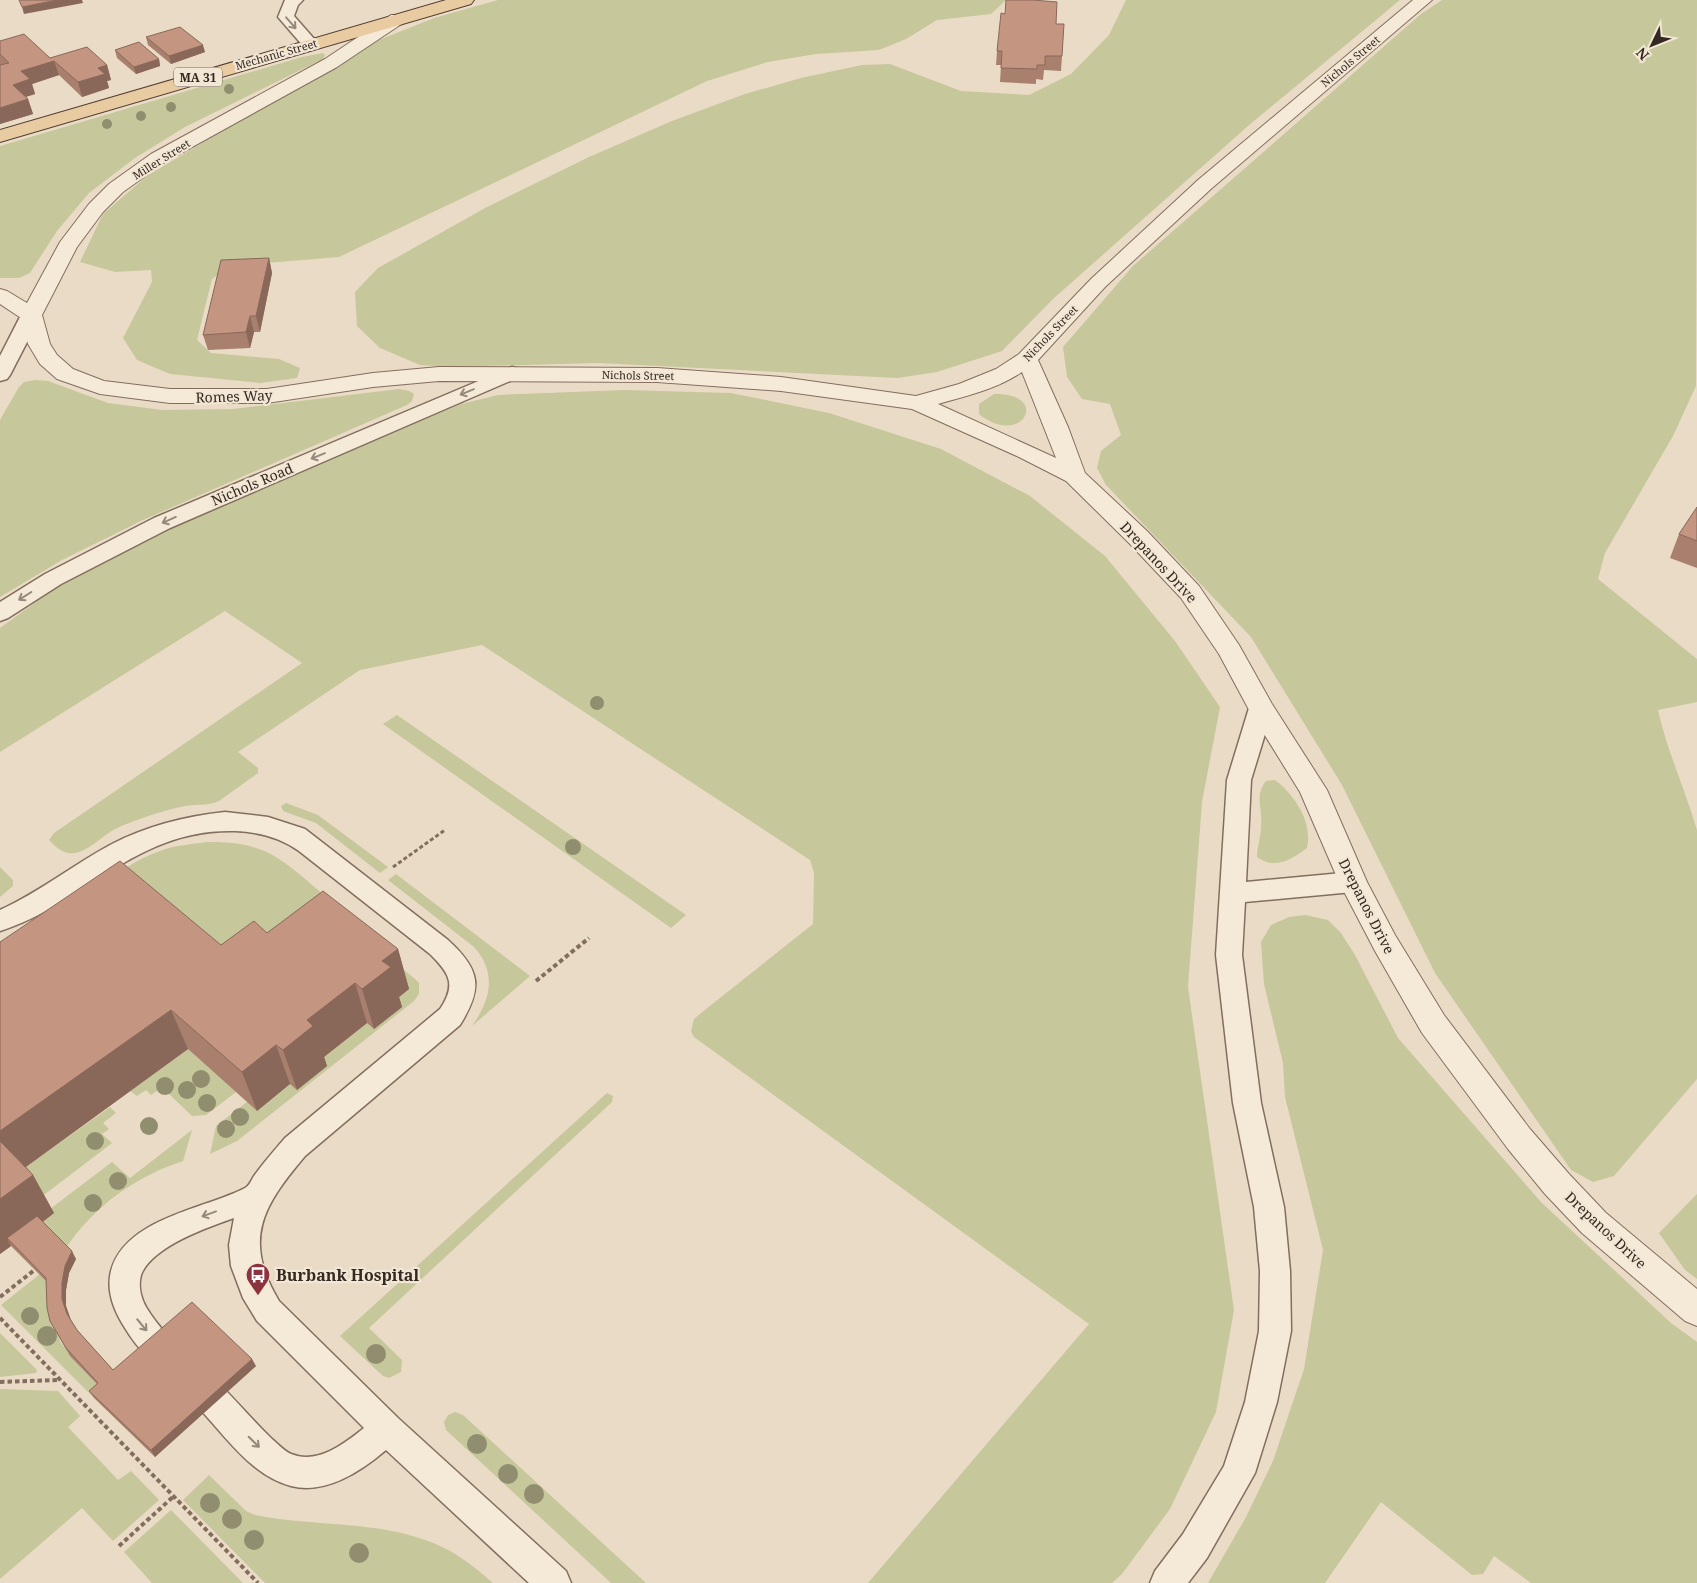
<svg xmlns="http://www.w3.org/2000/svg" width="1697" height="1583" viewBox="0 0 1697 1583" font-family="'Noto Serif',serif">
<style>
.green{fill:#c6c79b}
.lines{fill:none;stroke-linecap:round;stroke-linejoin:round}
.lane-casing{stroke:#836e5e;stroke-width:3}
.street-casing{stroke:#836e5e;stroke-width:2}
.primary-casing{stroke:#513d31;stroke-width:2}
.path-far1{stroke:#836e5e;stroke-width:3;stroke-dasharray:4 2.5;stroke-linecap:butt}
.path{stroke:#836e5e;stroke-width:4;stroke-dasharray:4.5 3;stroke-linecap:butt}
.lane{fill:#f5ead8;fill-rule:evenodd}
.street{fill:#f5ead8;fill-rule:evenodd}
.primary{fill:#e9cba2;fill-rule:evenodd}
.tree{fill:#918e70}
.wall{fill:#a9806e}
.shaded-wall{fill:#89685a}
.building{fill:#c49580;stroke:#89685a}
.oneway{stroke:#95897c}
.labels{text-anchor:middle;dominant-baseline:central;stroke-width:4.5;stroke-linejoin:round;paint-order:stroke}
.far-street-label{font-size:11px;fill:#352820;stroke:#f2e6d5}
.shield{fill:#f2e6d5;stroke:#6e6156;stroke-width:1}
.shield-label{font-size:12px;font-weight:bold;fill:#352820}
.street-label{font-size:14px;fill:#352820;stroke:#f2e6d5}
.near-poi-label{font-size:16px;font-weight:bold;fill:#352820;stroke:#f2e6d5;text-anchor:start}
</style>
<rect width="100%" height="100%" fill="#eadbc6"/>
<!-- green -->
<g class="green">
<path d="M498 0H1006L991 14 937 20 906 39 879 50 816 54 768 62 707 81 339 257 230 266 212 279 197 340 211 353 279 359 300 368 297 378 260 383 170 374 137 360 123 338 152 282 151 270 115 272 80 262 103 214 147 176 242 119 313 81 374 42 434 18Z"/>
<path d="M1126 0H1400L1248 126 1053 299 1002 351 937 372 898 378 598 363 448 367 420 365 380 348 357 326 355 292 378 268 487 207 589 157 672 121 745 94 801 78 862 65 890 64 961 91 1029 95 1071 74 1109 35Z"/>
<path d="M1442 0H1697L1696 386 1673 436 1605 553 1598 579 1697 659V702L1658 710C1667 751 1685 789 1697 830V1079L1614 1176 1593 1182 1571 1170 1435 973 1342 785 1251 637 1106 485 1097 468 1101 451 1121 435 1110 404 1082 399 1067 377 1063 347 1133 266 1421 14Z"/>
<path d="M323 53 325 55 323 59 185 127 135 158 89 193 57 231 30 273 19 278H0V146L302 57Z"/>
<path d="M35 380 48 381 108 403 162 410 233 409 399 389 409 391 414 394 412 401 407 405 143 520 62 560 0 597V420L19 387 24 382Z"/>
<path d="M624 390 731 393 829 413 941 449 1030 496 1105 556 1175 641 1220 707 1202 802 1188 987 1234 1310 1216 1412 1170 1509 1122 1574 1112 1583H868L1089 1324 694 1037 691 1031 694 1019 701 1013 813 924 814 873 810 860 482 645 360 670 238 752 258 768V773L219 801C209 806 196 804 185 806 162 811 136 819 115 829 102 836 90 850 75 853 65 855 56 848 49 840L54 833 302 663 225 611 0 752V628L76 573 169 526 461 404 498 395Z"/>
<path d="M994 394C1052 393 1022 449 979 414V404Z"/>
<path d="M397 715 686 915 671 928 383 724Z"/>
<path d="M1275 780C1295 795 1313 823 1307 848 1291 860 1275 870 1257 857 1257 847 1261 837 1261 826 1263 809 1254 796 1266 781Z"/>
<path d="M286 803 318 815 388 867 380 873 316 823 283 811 281 806Z"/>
<path d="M206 842C270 841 282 861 329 899L262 961 61 919C91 895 122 864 160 851 174 845 190 845 206 842Z"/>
<path d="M0 867 13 880V886L0 897Z"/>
<path d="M396 874 530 976 472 1026C491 1000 497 972 474 947L388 880Z"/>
<path d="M1305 915 1328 920 1341 933 1355 955 1398 1038 1541 1202 1671 1323 1697 1342V1583H1531L1494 1556 1483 1574 1472 1575 1381 1502 1325 1583H1208L1246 1517 1273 1461 1304 1369 1323 1250 1285 1097 1283 1063 1264 984 1261 942 1271 925 1289 917Z"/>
<path d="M338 917 415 979 419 983V994L414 1001 237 1141 210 1154 216 1126 248 1101 257 1111 367 1023 374 1028Z"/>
<path d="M188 1049 236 1092 206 1115 192 1116 167 1092 162 1095 157 1091 151 1095 146 1090 137 1096 130 1091Z"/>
<path d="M607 1093 613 1096 612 1102 369 1328 402 1360 401 1372 389 1378 383 1376 340 1336Z"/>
<path d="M110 1107 116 1113 103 1123 109 1129 102 1134 112 1143 40 1198 16 1174Z"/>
<path d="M192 1130 183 1161C135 1177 94 1206 66 1248L41 1223 54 1213 50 1209 112 1162 130 1178Z"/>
<path d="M1697 1194V1279L1685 1270 1659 1233Z"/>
<path d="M40 1274 50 1285 55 1329 61 1343 103 1390 94 1398 1 1305Z"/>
<path d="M0 1333 37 1370 36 1373 0 1377Z"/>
<path d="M0 1389 58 1391 80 1416 68 1427 118 1480 131 1471 159 1500 113 1541 82 1508 0 1579Z"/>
<path d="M455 1412 463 1415 646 1583H611L446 1430 444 1422 448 1415Z"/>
<path d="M209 1475 246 1511 255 1515C314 1527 385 1520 440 1546 460 1555 477 1569 493 1583H265L183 1500Z"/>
<path d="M171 1510 243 1583H152L124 1552Z"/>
</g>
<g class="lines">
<defs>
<g id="lane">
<path d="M285 0H303L298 5 294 16 316 41 318 44 316 47H304L278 17Z"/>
<path d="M31 309 38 311 41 315 10 375 7 379 0 381V356L21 315 24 311Z"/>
<path d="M512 367 519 369 522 373 519 377 170 528 61 584 8 618 0 621V602L45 574 154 518Z"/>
<path d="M1261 700 1269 702 1273 708 1251 780 1246 882 1353 872 1362 875 1366 882 1362 889 1353 892 1245 902 1242 955 1261 1103 1284 1207 1290 1271 1291 1331 1277 1402 1255 1473 1207 1558 1188 1583H1150L1155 1571 1183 1534 1224 1466 1245 1402 1259 1331 1260 1271 1254 1207 1233 1103 1216 955 1227 780 1249 708 1253 702Z"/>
<path d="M225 812 268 817 305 829 448 940C481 970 483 988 460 1025L305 1156C263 1206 242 1239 279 1301L398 1418 566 1571 571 1583H529L386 1450C361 1471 326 1495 291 1486 250 1475 224 1434 197 1406 172 1381 143 1358 125 1328 114 1311 106 1291 111 1271 125 1218 205 1209 245 1188 249 1186 251 1181 254 1176 263 1163 274 1151 285 1138L440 1009C457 984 449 973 430 954L299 851C280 837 258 832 235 831 136 828 85 904 0 931V910C40 892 74 864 112 844 147 826 186 816 225 812ZM234 1218 229 1245 231 1266 243 1298 257 1321 364 1428C345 1443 318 1465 291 1454 284 1451 278 1444 272 1439 253 1421 236 1400 217 1382 193 1359 163 1336 146 1307 141 1298 138 1286 141 1275 151 1247 208 1227 234 1218Z"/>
</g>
<path id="street" d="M1413 0H1432L1212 188 1105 287 1038 360 1068 427 1085 473 1147 531 1199 586 1239 645 1272 704 1327 790 1367 882 1395 935 1444 1015 1530 1129 1569 1174 1606 1213 1697 1289V1326L1685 1321 1582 1233 1545 1194 1508 1149 1422 1033 1375 951 1339 882 1300 792 1248 708 1219 654 1181 598 1129 543 1066 481 1019 457 912 409 781 391 657 382 439 381 373 387 267 403H170L100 394 57 379 40 364 28 344 21 318 0 304V289L7 291 27 303 60 242 89 204 109 184 151 154 325 59 391 15H403L406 19 403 23 337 67 165 162 123 192 103 212 77 247 42 315 50 344 57 355 73 369 104 381 170 389H267L373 373 439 367 657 368 781 377 916 396 959 384 996 369 1019 354 1091 279 1198 180ZM1022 372 1056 458 938 404C967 396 997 389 1022 372Z"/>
<path id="primary" d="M446 0H474L471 4 0 142V130Z"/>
</defs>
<!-- lane casing -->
<use href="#lane" class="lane-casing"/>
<!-- street casing -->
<use href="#street" class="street-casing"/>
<!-- primary casing -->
<use href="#primary" class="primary-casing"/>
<!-- path-far1 -->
<path class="path-far1" d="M393 867 445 830"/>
<!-- path -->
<g class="path">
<path d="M536 981 589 938"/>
<path d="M0 1297 37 1268"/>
<path d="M0 1318 258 1583"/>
<path d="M0 1382 59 1380"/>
<path d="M119 1546 174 1496"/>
</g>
<!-- lane -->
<use href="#lane" class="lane"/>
<!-- street -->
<use href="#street" class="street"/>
<!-- primary -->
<use href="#primary" class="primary"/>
</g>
<!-- trees -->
<g class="tree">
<circle cx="229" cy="89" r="5"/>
<circle cx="171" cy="107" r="5"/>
<circle cx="141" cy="116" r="5"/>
<circle cx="107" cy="124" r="5"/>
<circle cx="597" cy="703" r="7"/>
<circle cx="573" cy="847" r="8"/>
<circle cx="201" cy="1079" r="9"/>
<circle cx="165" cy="1086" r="9"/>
<circle cx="187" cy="1090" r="9"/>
<circle cx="207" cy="1103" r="9"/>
<circle cx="240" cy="1117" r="9"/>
<circle cx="149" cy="1126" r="9"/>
<circle cx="226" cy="1129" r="9"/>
<circle cx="95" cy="1141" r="9"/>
<circle cx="118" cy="1181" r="9"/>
<circle cx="93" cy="1203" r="9"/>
<circle cx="30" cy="1316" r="9"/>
<circle cx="47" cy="1336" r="10"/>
<circle cx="376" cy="1354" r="10"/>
<circle cx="477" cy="1444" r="10"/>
<circle cx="508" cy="1474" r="10"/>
<circle cx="534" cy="1494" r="10"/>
<circle cx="210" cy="1503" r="10"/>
<circle cx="232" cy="1519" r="10"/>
<circle cx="254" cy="1540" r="10"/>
<circle cx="359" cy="1553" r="10"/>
</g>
<!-- wall -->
<g class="wall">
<path d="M1056 24 1062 56 1061 71 1044 70 1043 80 1036 79V84L1000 82 1001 65H996L997 51Z"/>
<path d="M146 37 205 52 171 64 148 45Z"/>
<path d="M0 41 50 58 107 65 111 80 107 81 109 88 82 97 59 75 32 84 35 94 26 97 28 99 33 114 0 124V65H1H0Z"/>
<path d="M115 50 159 59 160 66 136 74 117 58Z"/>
<path d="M269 258 272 273 260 332H254L250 348 208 350 203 335Z"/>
<path d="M1697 507V568L1670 558 1679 534Z"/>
<path d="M267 933 398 949 409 989 399 997 402 1007 374 1029 367 1023 324 1057 327 1066 297 1090 290 1084 257 1111 188 1049 26 1167 33 1175 54 1213 43 1222 76 1259 69 1273 66 1290V1306L71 1320 77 1330 113 1370 256 1366 155 1457 94 1398 89 1391 97 1384 70 1356 50 1321 46 1281 11 1246 0 1254V942L221 945Z"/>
</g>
<!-- shaded-wall -->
<g class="shaded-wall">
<path d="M57 0H82L83 3 24 14 22 7Z"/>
<path d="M203 45 205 52 171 64 169 56Z"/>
<path d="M159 59 160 66 136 74 134 67Z"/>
<path d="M54 61 59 75 32 84 35 94 18 99 13 85 21 71Z"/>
<path d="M107 65 111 80 107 81 109 88 82 97 78 82 98 68Z"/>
<path d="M28 99 33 114 0 124V108Z"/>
<path d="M269 258 272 273 260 332 256 316Z"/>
<path d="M250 316 254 332 250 348 246 332Z"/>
<path d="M398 949 409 989 399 997 402 1007 374 1029 362 989 382 961Z"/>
<path d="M355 983 367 1023 324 1057 327 1066 297 1090 283 1050 307 1020Z"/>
<path d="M171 1010 188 1049 16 1174 0 1145V1131Z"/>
<path d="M276 1045 290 1084 257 1111 242 1072Z"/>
<path d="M33 1175 54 1213 13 1244 7 1238 11 1246 0 1254V1199Z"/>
<path d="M72 1251 76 1259 69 1273 66 1290V1306L71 1321 67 1314 62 1299V1283L65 1266Z"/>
<path d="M252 1359 256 1366 155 1457 151 1450Z"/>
</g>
<!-- building -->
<g class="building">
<path d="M19 0H57L22 7Z"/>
<path d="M1006 0H1033L1057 2 1056 24H1064L1062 56H1045V65H1037V69L1001 68 1002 51H997L1001 13 1005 14Z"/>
<path d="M180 27 203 45 169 56 146 37Z"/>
<path d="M24 34 50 58 87 47 107 65 98 68 105 74 78 82 54 61 21 71 30 79 13 85 28 99 0 108V65L9 63 0 54V41Z"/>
<path d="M139 42 159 59 134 67 115 50Z"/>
<path d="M269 258 256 316H250L246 332 203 335 221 260Z"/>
<path d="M1697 507V541L1679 534Z"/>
<path d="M120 861 221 945 254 921 267 933 323 891 398 949 382 961 391 967 362 989 355 983 307 1020 313 1026 283 1050 276 1045 242 1072 171 1010 0 1131V942Z"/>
<path d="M0 1141 33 1175 0 1199Z"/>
<path d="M37 1216 72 1251 65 1266 62 1283V1299L67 1314 77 1330 113 1370 192 1302 252 1359 151 1450 89 1391 98 1383 66 1348 50 1321 47 1308 46 1278 7 1238Z"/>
</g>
<!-- one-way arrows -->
<defs><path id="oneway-shaft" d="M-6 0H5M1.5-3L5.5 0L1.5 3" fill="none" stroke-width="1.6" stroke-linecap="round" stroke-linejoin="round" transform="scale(1.25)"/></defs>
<g class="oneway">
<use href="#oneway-shaft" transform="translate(291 23) rotate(49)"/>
<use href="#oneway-shaft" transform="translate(467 392) rotate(158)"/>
<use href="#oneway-shaft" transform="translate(318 456) rotate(158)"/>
<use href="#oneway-shaft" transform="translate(169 520) rotate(156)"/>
<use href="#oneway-shaft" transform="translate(25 596) rotate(148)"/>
<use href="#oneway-shaft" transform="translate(209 1214) rotate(160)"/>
<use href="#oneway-shaft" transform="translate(142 1325) rotate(50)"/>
<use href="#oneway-shaft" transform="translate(254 1442) rotate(45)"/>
</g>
<!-- icons -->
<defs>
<symbol id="bus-pin" viewBox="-11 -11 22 30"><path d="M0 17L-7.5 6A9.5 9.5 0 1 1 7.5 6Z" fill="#8c343d" stroke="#f2e6d5"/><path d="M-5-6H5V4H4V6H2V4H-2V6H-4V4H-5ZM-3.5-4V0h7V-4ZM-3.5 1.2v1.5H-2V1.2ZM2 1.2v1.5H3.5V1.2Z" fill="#fff"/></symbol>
</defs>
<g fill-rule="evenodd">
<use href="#bus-pin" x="244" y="1261" width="28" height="38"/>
</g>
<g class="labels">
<!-- far-street labels -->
<g class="far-street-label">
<text transform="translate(276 54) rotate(-16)">Mechanic Street</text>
<text transform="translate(1350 61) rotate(-40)">Nichols Street</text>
<text transform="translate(161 159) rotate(-32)">Miller Street</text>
<text transform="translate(1050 333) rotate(-46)">Nichols Street</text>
<text transform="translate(638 375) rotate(1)">Nichols Street</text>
</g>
<!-- shield labels -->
<rect class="shield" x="174" y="67.5" width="48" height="19" rx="4"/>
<g class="shield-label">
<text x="198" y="77">MA 31</text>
</g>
<!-- street labels -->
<g class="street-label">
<text transform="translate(234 396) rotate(-2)">Romes Way</text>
<text transform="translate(252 484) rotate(-23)">Nichols Road</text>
<text transform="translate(1159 562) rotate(47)">Drepanos Drive</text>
<text transform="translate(1367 906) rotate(63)">Drepanos Drive</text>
<text transform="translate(1606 1230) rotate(43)">Drepanos Drive</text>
</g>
<!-- near-poi labels -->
<g class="near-poi-label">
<text x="276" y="1275">Burbank Hospital</text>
</g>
</g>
<!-- north arrow -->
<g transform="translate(1652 45) rotate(227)" stroke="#f2e6d5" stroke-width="4" paint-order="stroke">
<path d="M0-4L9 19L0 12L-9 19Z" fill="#352820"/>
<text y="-8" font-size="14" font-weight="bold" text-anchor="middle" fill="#352820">N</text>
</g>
</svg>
